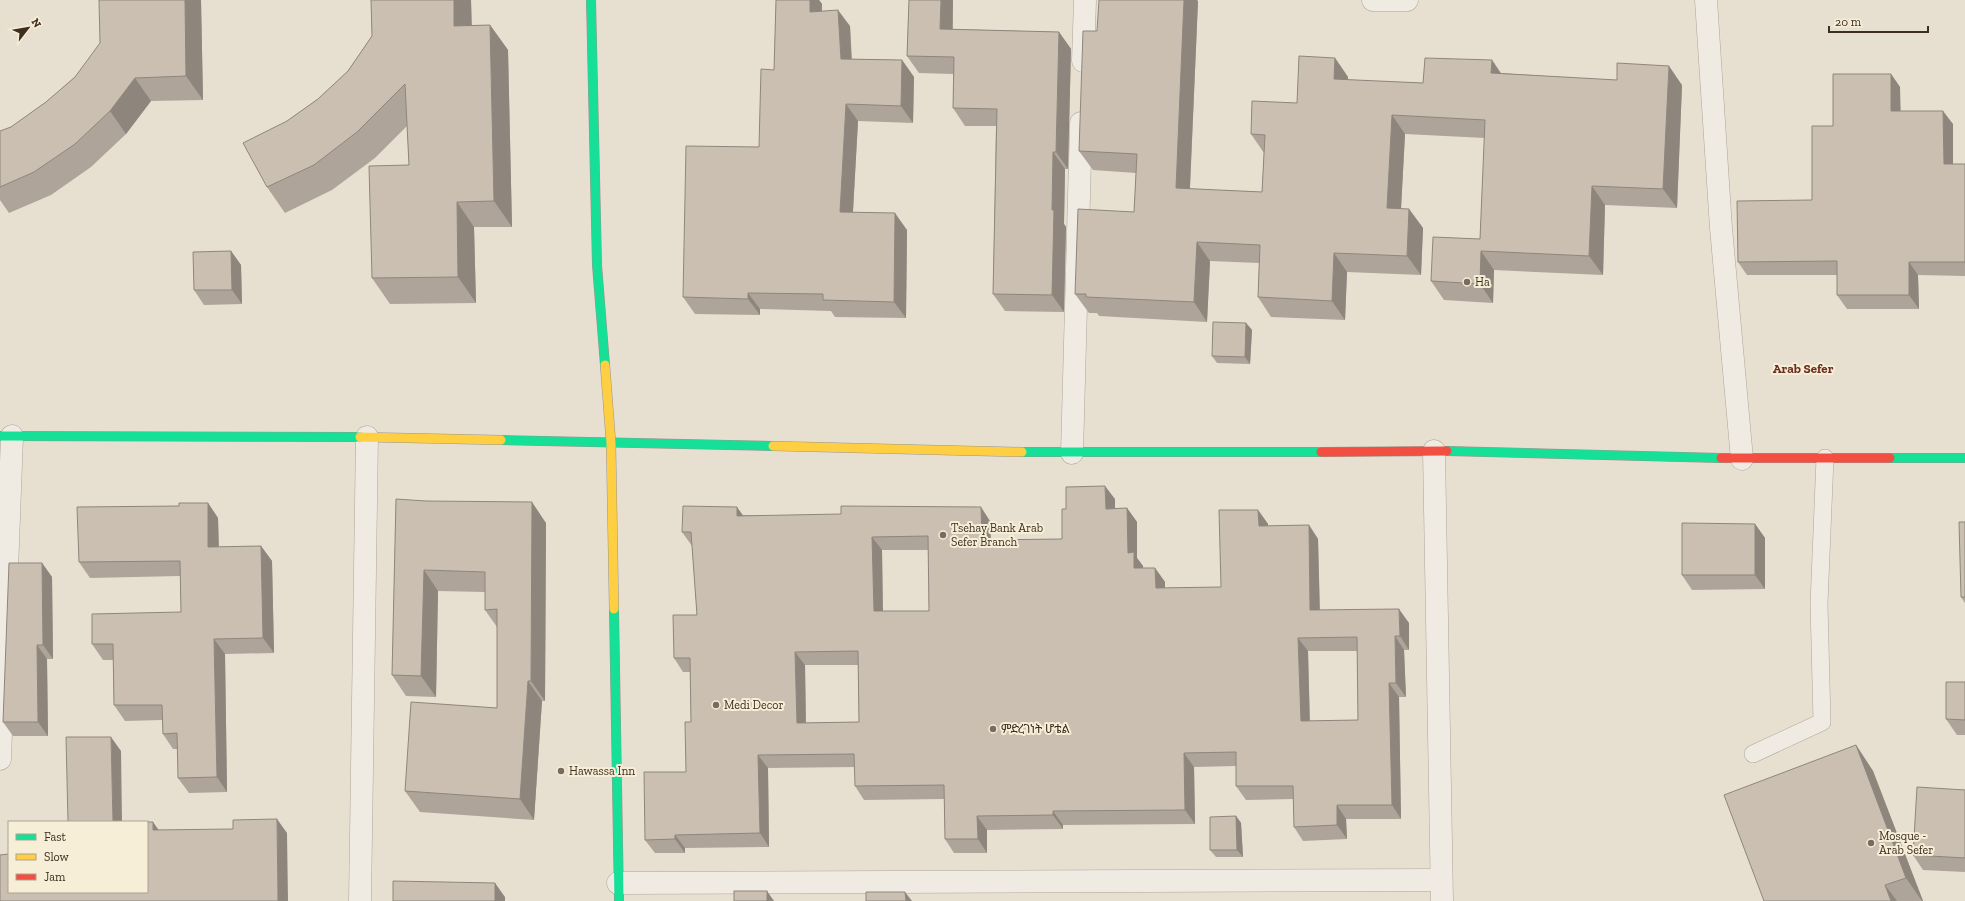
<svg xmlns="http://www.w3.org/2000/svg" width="1965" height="901" viewBox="0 0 1965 901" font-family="'Zilla Slab','Noto Sans Ethiopic',serif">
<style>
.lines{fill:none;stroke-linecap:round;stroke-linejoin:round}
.lane-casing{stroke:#ada599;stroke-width:18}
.street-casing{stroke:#ada599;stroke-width:23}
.fast-casing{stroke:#9c958a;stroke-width:10}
.slow-casing{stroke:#9c958a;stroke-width:10}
.jam-casing{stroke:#9c958a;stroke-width:10}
.lane{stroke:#efebe3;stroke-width:17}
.street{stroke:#efebe3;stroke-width:22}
.fast{stroke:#16e098;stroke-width:9}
.slow{stroke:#ffcf43;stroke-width:9}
.jam{stroke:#f24e42;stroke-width:9}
.wall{fill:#afa499;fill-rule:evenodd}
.shaded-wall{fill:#8e867d}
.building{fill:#cbbfb2;stroke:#8e867d;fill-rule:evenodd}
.poi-dot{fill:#786c5e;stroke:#f7eed8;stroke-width:1.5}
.labels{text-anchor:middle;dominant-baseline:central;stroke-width:4;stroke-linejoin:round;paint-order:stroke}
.poi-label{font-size:12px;fill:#3d2e20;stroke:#f7eed8;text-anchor:start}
.neighbourhood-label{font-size:13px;font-weight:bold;fill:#6b2e1e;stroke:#f7eed8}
</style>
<rect width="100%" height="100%" fill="#e7e0d1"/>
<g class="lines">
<defs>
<path id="lane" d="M1753 754 1822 722 1819 604 1825 458"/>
<g id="street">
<path d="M1373 0H1407"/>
<path d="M1706 0 1721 228 1742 459"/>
<path d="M1083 61 1085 0"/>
<path d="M1434 451 1442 901"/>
<path d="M1072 453 1081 123"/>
<path d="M0 759 12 436"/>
<path d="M618 883 1441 880"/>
<path d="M360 901 367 437"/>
</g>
<g id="fast">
<path d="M591 0 597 265 605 365"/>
<path d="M0 436 360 437"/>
<path d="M501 440 773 446"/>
<path d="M1447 451 1721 458"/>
<path d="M1022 452H1321"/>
<path d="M1890 458H1965"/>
<path d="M614 609 619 901"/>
</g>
<g id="slow">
<path d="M605 365 611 443 614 609"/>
<path d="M360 437 501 440"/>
<path d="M773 446 1022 452"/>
</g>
<g id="jam">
<path d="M1321 452 1447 451"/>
<path d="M1721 458H1890"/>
</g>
</defs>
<!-- lane casing -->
<use href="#lane" class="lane-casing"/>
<!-- street casing -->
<use href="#street" class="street-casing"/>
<!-- fast casing -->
<use href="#fast" class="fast-casing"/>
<!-- slow casing -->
<use href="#slow" class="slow-casing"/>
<!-- jam casing -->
<use href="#jam" class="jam-casing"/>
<!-- lane -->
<use href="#lane" class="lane"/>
<!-- street -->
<use href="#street" class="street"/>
<!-- fast -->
<use href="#fast" class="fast"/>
<!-- slow -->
<use href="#slow" class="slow"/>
<!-- jam -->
<use href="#jam" class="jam"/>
</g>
<!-- wall -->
<g class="wall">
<path d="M201 0 203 100 151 101 126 134 91 167 51 195 9 213 0 200V187L11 127 46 102 75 77Z"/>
<path d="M371 0H471L472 25H490L508 50 512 227H474L476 303 390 304 372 278 409 165 407 126 375 158 332 190 285 213 267 187 287 121 318 99 348 71 372 36Z"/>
<path d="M776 0H819L822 4V11L850 26 852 59 902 60 914 77 913 123 858 121 853 212 907 230 906 318 835 317 831 311 760 309V315L695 314 683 297 759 147 774 70Z"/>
<path d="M909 0H953V29L1059 32 1071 49 1068 169H1065L1064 224 1066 227 1064 312 1005 311 993 294 996 126H965L953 108V74L919 73 907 56Z"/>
<path d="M1198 1 1190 189 1262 192 1264 153 1251 134 1297 103 1335 58 1348 77V80L1423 83 1492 60 1501 73 1682 85 1677 208 1605 205 1603 275 1494 270 1493 303 1444 300 1431 281 1480 239 1485 138 1405 134 1401 209H1409L1423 228 1421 275 1347 272 1345 320 1271 317 1258 297 1259 263 1210 261 1207 322 1099 316 1097 313H1089L1075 294 1134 212 1136 173 1093 170 1079 151 1097 31Z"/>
<path d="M1891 74 1900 87V111L1953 124V164H1965V276L1918 275 1919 309H1847L1837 295V275H1747L1738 262 1812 200 1833 126Z"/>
<path d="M231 251 241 265 242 304 204 305 194 290Z"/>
<path d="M1246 323 1252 330 1250 364 1217 363 1212 356Z"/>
<path d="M396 499 546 523 545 701H542L534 820 420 812 405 791 497 708V627L485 610V592L438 591 436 697 406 696 392 675Z"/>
<path d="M1115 499V508H1127L1137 522V558L1143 566V568H1155L1165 582V588L1221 587 1258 510 1268 524V526L1309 525 1318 539 1320 610 1409 623V650H1404L1406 697H1399L1401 819H1346L1347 839 1303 841 1294 827 1293 799 1246 800 1236 786V766L1194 767 1195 824 1063 825V829L987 830V853H954L945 839 944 799 864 800 855 786V767L768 768 769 847 685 848V853H655L645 840 686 772 691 722 690 672H683L674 658 697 615 692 546 682 532 743 515 990 521 991 540 1062 539 1066 509ZM882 550H928L929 611H883ZM1308 651H1357L1358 720 1310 721ZM805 665H858L859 722 806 723Z"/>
<path d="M208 503 218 518 219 547 261 546 272 561 274 653 225 654 227 792 189 793 178 778V749H173L163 734 162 720 125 721 114 705 113 660H103L92 644 181 612 180 576 90 578 79 562 179 506Z"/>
<path d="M1965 522V603L1961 597Z"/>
<path d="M1755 524 1765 538V589L1692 590 1682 575Z"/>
<path d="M42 563 52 577 53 659H47L48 736H13L3 722Z"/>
<path d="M1965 682V735H1957L1946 719Z"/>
<path d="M1856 745 1873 771 1923 901H1764Z"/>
<path d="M1965 790V872L1923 870 1913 855Z"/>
<path d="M1236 816 1241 823 1243 857H1216L1210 850Z"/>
</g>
<!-- shaded-wall -->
<g class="shaded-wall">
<path d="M185 0H201L203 100 186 76Z"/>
<path d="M454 0H471L472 51 454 26Z"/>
<path d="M810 0H819L822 4 821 28 810 12Z"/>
<path d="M941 0H953L952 46 940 29Z"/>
<path d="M1184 0H1197L1198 1 1189 207 1176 188Z"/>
<path d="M838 10 850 26 852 75 841 59Z"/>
<path d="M490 25 508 50 512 227 494 201Z"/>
<path d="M1059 32 1071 49 1068 169 1056 152Z"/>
<path d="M1335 58 1348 77 1347 98 1334 79Z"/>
<path d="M902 60 914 77 913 123 901 106Z"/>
<path d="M1492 60 1505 80 1491 73Z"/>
<path d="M1669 66 1682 85 1677 208 1663 189Z"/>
<path d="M1891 74 1900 87 1901 124 1891 111Z"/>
<path d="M135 78 151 101 126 134 110 111Z"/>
<path d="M846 104 858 121 852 228 840 212Z"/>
<path d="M1943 111 1953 124V177L1944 164Z"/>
<path d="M1392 115 1405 134 1400 227 1387 208Z"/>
<path d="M1053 152 1065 169 1064 224 1066 227 1064 312 1052 295V210Z"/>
<path d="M1592 186 1605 205 1603 275 1589 256Z"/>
<path d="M457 202 474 227 476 303 458 277Z"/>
<path d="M1409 209 1423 228 1421 275 1407 256Z"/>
<path d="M895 213 907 230 906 318 894 302Z"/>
<path d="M1197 242 1210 261 1207 322 1194 302Z"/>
<path d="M231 251 241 265 242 304 232 290Z"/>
<path d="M1481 251 1494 270 1493 303 1480 284Z"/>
<path d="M1334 253 1347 272 1345 320 1332 301Z"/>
<path d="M1909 262 1918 275 1919 309 1909 295Z"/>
<path d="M748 293 760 309V315L748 299Z"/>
<path d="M1246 323 1252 330 1250 364 1245 357Z"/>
<path d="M1105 486 1115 499V522L1106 509Z"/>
<path d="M532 502 546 523 545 701 531 681Z"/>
<path d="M208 503 218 518 219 562 208 547Z"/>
<path d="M737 507 747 521 737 516Z"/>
<path d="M981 507 990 521 991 553 982 540Z"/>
<path d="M1127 508 1137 522V558L1143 566 1144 582 1134 568 1128 553Z"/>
<path d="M1258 510 1268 524V539L1259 526Z"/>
<path d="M1755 524 1765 538V589L1755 575Z"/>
<path d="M1309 525 1318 539 1320 624 1310 610Z"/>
<path d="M872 537 882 550 883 624 874 611Z"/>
<path d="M261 546 272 561 274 653 263 638Z"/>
<path d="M42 563 52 577 53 659 43 645Z"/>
<path d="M1155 568 1165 582V602L1156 588Z"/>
<path d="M424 570 438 591 436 697 421 676Z"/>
<path d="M1399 609 1409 623V650L1400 636Z"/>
<path d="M1395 636 1404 650 1406 697 1396 683Z"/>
<path d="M1298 638 1308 651 1310 735 1301 721Z"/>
<path d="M214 639 225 654 227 792 217 777Z"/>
<path d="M37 645 47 659 48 736 38 722Z"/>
<path d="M795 652 805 665 806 737 797 723Z"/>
<path d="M528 681 542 701 534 820 520 799Z"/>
<path d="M1389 683 1399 697 1401 819 1392 805Z"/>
<path d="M111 737 121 751 122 822H113Z"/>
<path d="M1856 745 1873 771 1923 901H1922L1906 878Z"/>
<path d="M1184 753 1194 767 1195 824 1185 810Z"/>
<path d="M758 755 768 768 769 847 760 833Z"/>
<path d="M1337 805 1346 819 1347 839 1337 825Z"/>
<path d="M1053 811 1063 825V829L1053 815Z"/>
<path d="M977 816 987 830V853L978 839Z"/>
<path d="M1236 816 1241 823 1243 857 1237 850Z"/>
<path d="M277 819 287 833 288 901H278Z"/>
<path d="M153 822 163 836 153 830Z"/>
<path d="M675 835 685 848V853L675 839Z"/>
<path d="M495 883 505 897V901H495Z"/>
<path d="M1885 885 1897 901H1891Z"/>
<path d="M767 891 774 901H767Z"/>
<path d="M905 892 912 901H906Z"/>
</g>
<!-- building -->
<g class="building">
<path d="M99 0H185L186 76 135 78 110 111 75 144 34 172 0 187V131L11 127 46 102 75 77 100 43Z"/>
<path d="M371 0H454V26L490 25 494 201 457 202 458 277 372 278 369 166 409 165 405 84 357 132 314 165 267 187 243 143 287 121 318 99 348 71 372 36Z"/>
<path d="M776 0H810V12L838 10 841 59 902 60 901 106 846 104 840 212 895 213 894 302 823 300V294L748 293V299L683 297 686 146 759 147 761 69 774 70Z"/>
<path d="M909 0H941L940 29 1059 32 1056 152H1053L1052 210H1054L1052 295 993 294 997 109 953 108 954 57 907 56Z"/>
<path d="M1099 0H1184L1176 188 1262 192 1265 135 1251 134 1252 101 1297 103 1299 56 1335 58 1334 79 1423 83 1425 58 1492 60 1491 73 1617 80V63L1669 66 1663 189 1592 186 1589 256 1481 251 1480 284 1431 281 1433 237 1480 239 1485 120 1392 115 1387 208 1409 209 1407 256 1334 253 1332 301 1258 297 1260 245 1197 242 1194 302 1086 297V294H1075L1078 209 1134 212 1137 154 1079 151 1083 31H1097Z"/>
<path d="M1833 74H1891V111H1943L1944 164H1965V262H1909V295H1837V261L1738 262 1737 201 1812 200V126H1833Z"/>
<path d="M231 251 232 290H194L193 252Z"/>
<path d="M1213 322 1246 323 1245 357 1212 356Z"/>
<path d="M1105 486 1106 509 1127 508 1128 553 1134 552V568H1155L1156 588 1221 587 1219 510H1258L1259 526 1309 525 1310 610 1399 609 1400 636H1395L1396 683H1389L1392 805H1337V825L1294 827 1293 786H1236V752L1184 753 1185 810 1053 811V815L977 816 978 839H945L944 785 855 786 854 754 758 755 760 833 675 835V839L645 840 644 772H686L685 722H691L690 658H674L673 615H697L691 532H682L683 506 737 507V516L841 514V506L981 507 982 540 1062 539V509H1066V487ZM928 536 929 611H874L872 537ZM1357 637 1358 720 1301 721 1298 638ZM858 651 859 722 797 723 795 652Z"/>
<path d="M396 499 426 501 532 502 531 681H528L520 799 405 791 411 702 497 708V609L485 610V572L424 570 421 676 392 675Z"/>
<path d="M179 503H208V547L261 546 263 638 214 639 217 777 178 778 177 733 163 734 162 705H114L113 644H92V614L181 612 180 561 79 562 77 507 179 506Z"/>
<path d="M1959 522H1965V597H1961Z"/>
<path d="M1682 523 1755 524V575H1682Z"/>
<path d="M9 563H42L43 645H37L38 722H3Z"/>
<path d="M1946 682H1965V720L1946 719Z"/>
<path d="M66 737H111L113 822H68Z"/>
<path d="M1856 745 1906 878 1885 885 1891 901H1764L1724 795Z"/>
<path d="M1917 787 1965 790V858L1913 855Z"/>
<path d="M1236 816 1237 850H1210V817Z"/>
<path d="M277 819 278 901H0V855L9 854V892H147V822H153V830L233 829V820Z"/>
<path d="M393 881 495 883V901H393Z"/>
<rect x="734" y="891" width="33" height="10"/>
<path d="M866 892H905L906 901H866Z"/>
</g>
<!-- markers -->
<g class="poi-dot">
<circle cx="1467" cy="282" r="4"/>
<circle cx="943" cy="535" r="4"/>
<circle cx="716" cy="705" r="4"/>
<circle cx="993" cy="729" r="4"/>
<circle cx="561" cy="771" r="4"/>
<circle cx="1871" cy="843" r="4"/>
</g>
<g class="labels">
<!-- poi labels -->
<g class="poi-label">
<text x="1475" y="282">Ha</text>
<text x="951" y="528">Tsehay Bank Arab<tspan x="951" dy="14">Sefer Branch</tspan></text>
<text x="724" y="705">Medi Decor</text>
<text x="1001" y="729">ምድረገነት ሆቴል</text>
<text x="569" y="771">Hawassa Inn</text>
<text x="1879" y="836">Mosque -<tspan x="1879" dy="14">Arab Sefer</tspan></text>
</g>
<!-- neighbourhood labels -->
<g class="neighbourhood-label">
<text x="1803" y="368">Arab Sefer</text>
</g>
</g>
<!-- legend -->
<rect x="8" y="821" width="140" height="72" fill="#f7eed8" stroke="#ada18e"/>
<rect x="16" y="834" width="20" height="6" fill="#16e098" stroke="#ada18e"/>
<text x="44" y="841" font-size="12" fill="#3d2e20">Fast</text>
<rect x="16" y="854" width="20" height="6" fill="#ffcf43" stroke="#ada18e"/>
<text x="44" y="861" font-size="12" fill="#3d2e20">Slow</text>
<rect x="16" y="874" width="20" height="6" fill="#f24e42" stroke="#ada18e"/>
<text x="44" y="881" font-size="12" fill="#3d2e20">Jam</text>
<!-- north arrow -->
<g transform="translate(28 28) rotate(59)" stroke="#f7eed8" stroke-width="3" paint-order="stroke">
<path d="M0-3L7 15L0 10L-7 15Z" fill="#3d2e20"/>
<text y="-6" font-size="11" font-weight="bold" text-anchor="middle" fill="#3d2e20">N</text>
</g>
<!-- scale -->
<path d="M1829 26v6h99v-6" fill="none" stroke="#3d2e20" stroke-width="2"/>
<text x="1835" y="26" font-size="12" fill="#3d2e20" stroke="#f7eed8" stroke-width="3" paint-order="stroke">20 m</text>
</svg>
